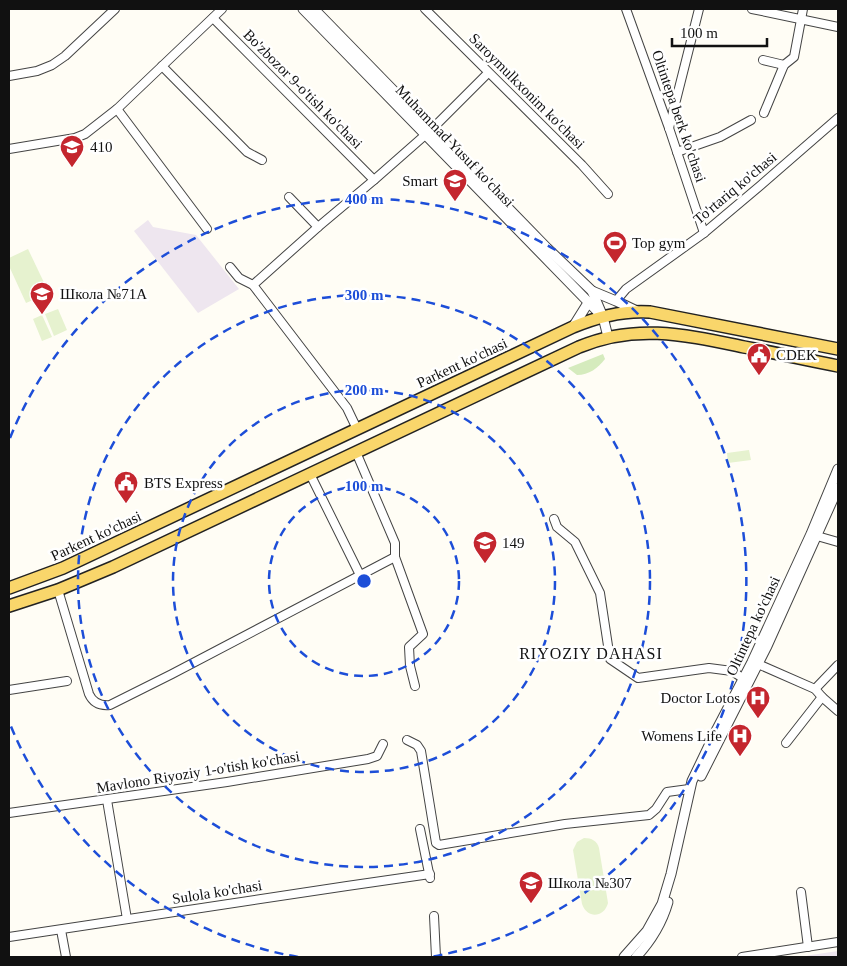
<svg xmlns="http://www.w3.org/2000/svg" width="847" height="966" viewBox="0 0 847 966" font-family="'Times New Roman',serif">
<style>
.industrial{fill:#eee6ef}
.green{fill:#d5ebbd}
.pitch{fill:#e6f2cf}
.lines{fill:none;stroke-linecap:round;stroke-linejoin:round}
.minor-casing{stroke:#444;stroke-width:10}
.tertiary-casing{stroke:#444;stroke-width:11}
.primary-casing{stroke:#222;stroke-width:14}
.minor{stroke:#fff;stroke-width:8}
.tertiary{stroke:#fff;stroke-width:9}
.primary{stroke:#f9d66b;stroke-width:11}
.ring{fill:none;stroke:#1d4ed8;stroke-width:2.5;stroke-dasharray:9 6}
.labels{text-anchor:middle;dominant-baseline:central;stroke-width:5;stroke-linejoin:round;paint-order:stroke}
.street-label{font-size:15px;fill:#111;stroke:#fff}
.poi-label{font-size:15px;fill:#111;stroke:#fff;text-anchor:start}
.neighbourhood-label{font-size:16px;letter-spacing:1px;fill:#111;stroke:#fff}
.centre{fill:#1d4ed8;stroke:#fff;stroke-width:2.5}
.ring-label{font-size:15px;text-anchor:middle;font-weight:bold;fill:#1d4ed8;stroke:#fff;stroke-width:5;stroke-linejoin:round;paint-order:stroke}
</style>
<rect width="100%" height="100%" fill="#fffdf5"/>
<!-- industrial -->
<g class="industrial">
<path d="M148 220 153 227 196 235 239 289 198 313 134 231Z"/>
<path d="M838 951V957H801L811 955Z"/>
</g>
<!-- green -->
<path class="green" d="M603 354 605 359C598 368 589 375 577 375L568 368Z"/>
<!-- pitch -->
<g class="pitch">
<path d="M28 249 49 293 26 303 9 266V258Z"/>
<path d="M58 309 67 330 54 336 45 314Z"/>
<path d="M42 315 52 337 42 341 33 319Z"/>
<path d="M749 450 751 460 728 463 727 453Z"/>
<path d="M584 838C592 838 597 841 599 848L608 903C604 918 587 919 582 904L573 850 577 842Z"/>
</g>
<g class="lines">
<defs>
<g id="minor">
<path d="M425 9 582 165 608 194"/>
<path d="M626 9 669 128 704 233"/>
<path d="M752 9 838 27"/>
<path d="M213 18 374 180"/>
<path d="M763 60 784 65"/>
<path d="M162 66 247 152 262 160"/>
<path d="M9 76 37 71 52 65 65 56 115 9"/>
<path d="M117 109 207 229"/>
<path d="M764 113 784 65 794 57 803 9"/>
<path d="M669 128 699 9"/>
<path d="M9 149 75 138 85 134 117 109 222 9"/>
<path d="M677 152 720 137 751 120"/>
<path d="M289 197 318 227"/>
<path d="M230 267 239 278 253 285 347 408 357 429"/>
<path d="M253 285 318 227 374 180 432 129 488 73"/>
<path d="M616 301 626 289 704 233 761 185 838 118"/>
<path d="M356 452 395 543V557L423 634 409 647 410 666 415 686"/>
<path d="M310 474 360 575"/>
<path d="M554 519 557 527 575 542 600 593 610 659 638 678 709 668 732 671 744 679"/>
<path d="M817 536 838 542"/>
<path d="M58 590 89 694C93 703 100 706 110 705L172 674 395 557"/>
<path d="M758 664 815 689 822 697 838 711"/>
<path d="M815 689 838 665"/>
<path d="M9 690 67 681"/>
<path d="M407 740 417 745 421 751 436 843 439 845 565 824 649 815 656 809 667 792 689 789"/>
<path d="M786 743 822 697"/>
<path d="M107 800 127 919"/>
<path d="M9 813 227 782 368 759 377 756 383 744"/>
<path d="M420 829 430 878"/>
<path d="M801 892 808 947"/>
<path d="M434 916 436 957"/>
<path d="M61 930 66 957"/>
<path d="M9 937 347 886 430 874"/>
<path d="M742 957 838 942"/>
</g>
<g id="tertiary">
<path d="M303 9 599 313"/>
<path d="M314 9 547 248 592 291 603 317 608 337"/>
<path d="M592 291 616 301 639 312"/>
<path d="M573 327 588 303"/>
<path d="M701 776 767 646 838 488"/>
<path d="M624 957 647 931 662 904 671 874 692 781 717 729 752 662 811 534 838 469"/>
<path d="M636 957C651 941 662 923 668 902"/>
</g>
<g id="primary">
<path d="M9 588 63 568 573 327C597 317 623 310 650 312L838 349"/>
<path d="M9 606 58 590 113 567 579 347C636 323 686 335 744 347 776 353 807 360 838 366"/>
</g>
</defs>
<!-- minor casing -->
<use href="#minor" class="minor-casing"/>
<!-- tertiary casing -->
<use href="#tertiary" class="tertiary-casing"/>
<!-- primary casing -->
<use href="#primary" class="primary-casing"/>
<!-- minor -->
<use href="#minor" class="minor"/>
<!-- tertiary -->
<use href="#tertiary" class="tertiary"/>
<!-- primary -->
<use href="#primary" class="primary"/>
</g>
<!-- distance rings -->
<g class="ring">
<circle cx="364" cy="581" r="95"/>
<circle cx="364" cy="581" r="191"/>
<circle cx="364" cy="581" r="286"/>
<path d="M298 957A382 382 0 0 1 10 724M10 438A382 382 0 1 1 430 957"/>
</g>
<!-- icons -->
<defs>
<symbol id="school-pin" viewBox="-11 -11 22 30"><path d="M0 17L-7.5 6A9.5 9.5 0 1 1 7.5 6Z" fill="#c4262e" stroke="#fff"/><path d="M0-5L7-2L0 1L-7-2ZM-4 1L0 2.5L4 1V4Q0 6-4 4Z" fill="#fff"/></symbol>
<symbol id="stadium-pin" viewBox="-11 -11 22 30"><path d="M0 17L-7.5 6A9.5 9.5 0 1 1 7.5 6Z" fill="#c4262e" stroke="#fff"/><path d="M0-5a6.5 5 0 1 0 0 10a6.5 5 0 1 0 0-10ZM-3.5-1.8h7v3.6h-7Z" fill="#fff"/></symbol>
<symbol id="civic-pin" viewBox="-11 -11 22 30"><path d="M0 17L-7.5 6A9.5 9.5 0 1 1 7.5 6Z" fill="#c4262e" stroke="#fff"/><path d="M-.6-6.5H3V-4.5H.6V-3L4-1V1h2V6H-6V1h2V-1L-.6-3ZM-1.2 2.5V6h2.4V2.5Z" fill="#fff"/></symbol>
<symbol id="hospital-pin" viewBox="-11 -11 22 30"><path d="M0 17L-7.5 6A9.5 9.5 0 1 1 7.5 6Z" fill="#c4262e" stroke="#fff"/><path d="M-5-5h3v3.5h4V-5h3V5h-3V1.5h-4V5h-3Z" fill="#fff"/></symbol>
</defs>
<g fill-rule="evenodd">
<use href="#school-pin" x="58" y="133" width="28" height="38"/>
<use href="#school-pin" x="441" y="167" width="28" height="38"/>
<use href="#stadium-pin" x="601" y="229" width="28" height="38"/>
<use href="#school-pin" x="28" y="280" width="28" height="38"/>
<use href="#civic-pin" x="745" y="341" width="28" height="38"/>
<use href="#civic-pin" x="112" y="469" width="28" height="38"/>
<use href="#school-pin" x="471" y="529" width="28" height="38"/>
<use href="#hospital-pin" x="744" y="684" width="28" height="38"/>
<use href="#hospital-pin" x="726" y="722" width="28" height="38"/>
<use href="#school-pin" x="517" y="869" width="28" height="38"/>
</g>
<g class="labels">
<!-- street labels -->
<g class="street-label">
<text transform="translate(303 89) rotate(45)">Bo'zbozor 9-o'tish ko'chasi</text>
<text transform="translate(527 91) rotate(45)">Saroymulkxonim ko'chasi</text>
<text transform="translate(679 116) rotate(71)">Oltintepa berk ko'chasi</text>
<text transform="translate(455 146) rotate(46)">Muhammad Yusuf ko'chasi</text>
<text transform="translate(735 188) rotate(-40)">To'rtariq ko'chasi</text>
<text transform="translate(462 363) rotate(-25)">Parkent ko'chasi</text>
<text transform="translate(96 536) rotate(-25)">Parkent ko'chasi</text>
<text transform="translate(753 626) rotate(-65)">Oltintepa ko'chasi</text>
<text transform="translate(198 772) rotate(-9)">Mavlono Riyoziy 1-o'tish ko'chasi</text>
<text transform="translate(217 892) rotate(-9)">Sulola ko'chasi</text>
</g>
<!-- poi labels -->
<g class="poi-label">
<text x="90" y="147">410</text>
<text x="438" y="181" text-anchor="end">Smart</text>
<text x="632" y="243">Top gym</text>
<text x="60" y="294">Школа №71А</text>
<text x="776" y="355">CDEK</text>
<text x="144" y="483">BTS Express</text>
<text x="502" y="543">149</text>
<text x="740" y="698" text-anchor="end">Doctor Lotos</text>
<text x="722" y="736" text-anchor="end">Womens Life</text>
<text x="548" y="883">Школа №307</text>
</g>
<!-- neighbourhood labels -->
<g class="neighbourhood-label">
<text x="591" y="653">RIYOZIY DAHASI</text>
</g>
</g>
<circle cx="364" cy="581" r="8" class="centre"/>
<g class="ring-label">
<text x="364" y="204">400 m</text>
<text x="364" y="300">300 m</text>
<text x="364" y="395">200 m</text>
<text x="364" y="491">100 m</text>
</g>
<!-- border -->
<rect width="847" height="966" fill="none" stroke="#111111" stroke-width="20"/>
<!-- scale -->
<path d="M672 38v8h95v-8" fill="none" stroke="#111111" stroke-width="2.5"/>
<text x="680" y="38" font-size="15" fill="#111111" stroke="#ffffff" stroke-width="4" paint-order="stroke">100 m</text>
</svg>
